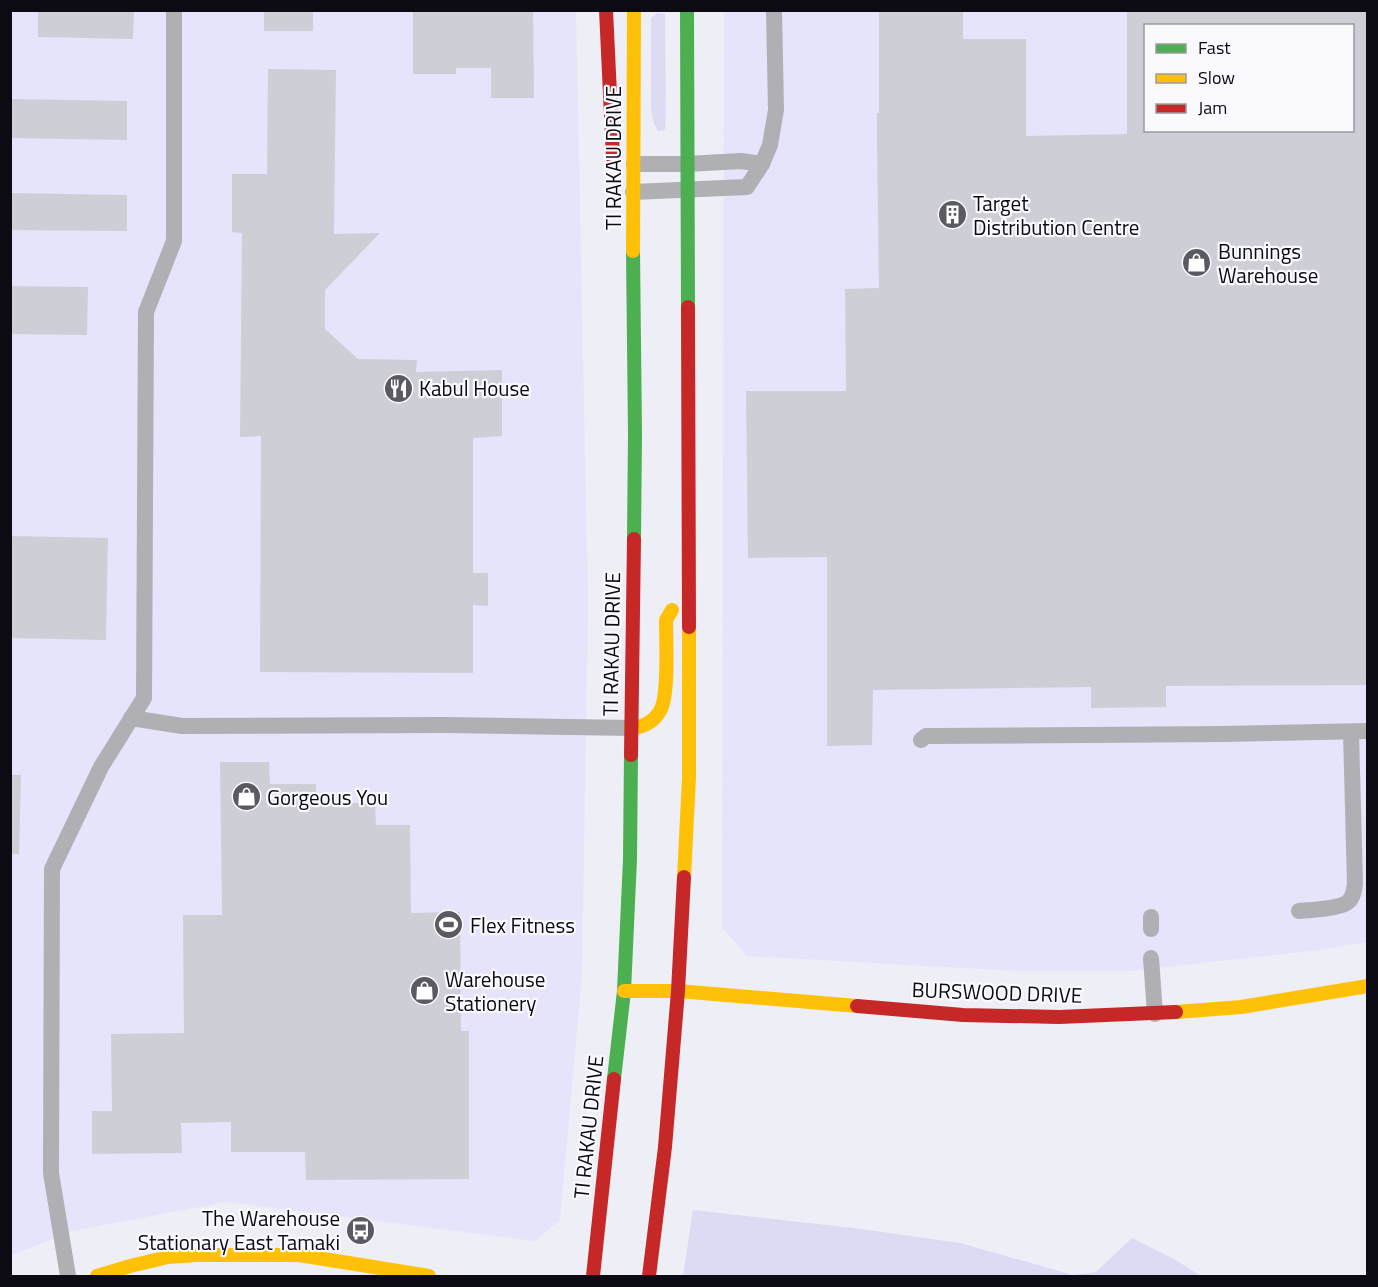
<svg xmlns="http://www.w3.org/2000/svg" width="1378" height="1287" viewBox="0 0 1378 1287" font-family="'Titillium Web',sans-serif">
<style>
.built{fill:#e5e4fa;fill-rule:evenodd}
.green{fill:#dcdbf4}
.building{fill:#ceced7;fill-rule:evenodd}
.lines{fill:none;stroke-linecap:round;stroke-linejoin:round}
.lane{stroke:#afafb4;stroke-width:16}
.fast{stroke:#4caf50;stroke-width:14}
.slow{stroke:#ffc107;stroke-width:14}
.jam{stroke:#c62828;stroke-width:14}
.labels{text-anchor:middle;dominant-baseline:central;stroke-width:4.5;stroke-linejoin:round;paint-order:stroke}
.street-label{font-size:21px;fill:#0c0b14;stroke:#f9f9fe}
.poi-label{font-size:21px;fill:#0c0b14;stroke:#f9f9fe;text-anchor:start}
</style>
<rect width="100%" height="100%" fill="#eeeef6"/>
<!-- built -->
<g class="built">
<path d="M11 11H576L588 603 582 975 560 1220 535 1241 226 1202 72 1231 11 1256Z"/>
<path d="M724 11H1367V942L1311 951 1130 971H1017L747 956 722 927ZM1146 26H1352V130H1146Z"/>
</g>
<!-- green -->
<g class="green">
<path d="M657 13 665 14 666 118 665 130 658 131 654 124 651 108V18Z"/>
<path d="M693 1210 854 1228 960 1243 1073 1275 1096 1272 1132 1238 1174 1259 1201 1276H683Z"/>
</g>
<!-- building -->
<g class="building">
<path d="M38 10H134L133 39 38 37Z"/>
<rect x="264" y="10" width="49" height="21"/>
<path d="M533 10 534 98H491V68H456V74H413V11Z"/>
<path d="M879 10H963V39H1026V136L1127 134V10H1368V685L1166 686V707L1091 708V687L873 690 872 745 827 746V557L748 558 746 391H846L845 289 879 288 877 143V113H879ZM1146 26H1352V130H1146Z"/>
<path d="M268 69 336 70 334 234 380 233 325 290V329L358 359 417 360 416 372 502 370V436L473 438V573H488V606L473 605V673L260 672 261 436 240 437 242 233 232 232V174H267Z"/>
<path d="M10 99 127 101V140L10 138Z"/>
<path d="M10 193 127 195V231L10 230Z"/>
<path d="M10 286 88 287 87 335 10 334Z"/>
<path d="M10 536 108 538 106 640 10 638Z"/>
<path d="M220 762H269L270 784H316V803H375L376 825H410L411 913 460 912 461 1031H469V1179L306 1180 305 1152H231V1122L181 1123 182 1153 92 1154V1111H112L111 1034 184 1033 183 915H222Z"/>
<path d="M10 775H21L19 854H10Z"/>
</g>
<g class="lines">
<!-- lane -->
<g class="lane">
<path d="M634 164H687L741 161 762 164"/>
<path d="M633 192 747 187 762 164 770 145 776 110 774 10"/>
<path d="M131 718 182 726 443 725 631 728"/>
<path d="M921 740 926 736H933L1223 734 1368 731"/>
<path d="M1299 911C1311 910 1339 909 1348 902 1353 898 1354 891 1355 884L1351 732"/>
<path d="M1151 917V929"/>
<path d="M1151 958 1155 1014"/>
<path d="M68 1276 51 1173 52 869 101 767 144 698 146 312 174 241V10"/>
</g>
<!-- fast -->
<g class="fast">
<path d="M687 10 688 307"/>
<path d="M633 251 635 434 634 539"/>
<path d="M614 1079 624 991 630 859 631 755"/>
</g>
<!-- slow -->
<g class="slow">
<path d="M633 251 634 10"/>
<path d="M631 728C644 727 655 721 661 709 669 692 666 641 666 620L672 610"/>
<path d="M684 877 689 778V627"/>
<path d="M624 991H678L857 1006"/>
<path d="M1176 1012 1241 1007 1368 986"/>
<path d="M97 1276 130 1266 168 1257 196 1255H299L429 1276"/>
</g>
<!-- jam -->
<g class="jam">
<path d="M606 10 613 158"/>
<path d="M688 307 689 627"/>
<path d="M631 755 634 539"/>
<path d="M857 1006 963 1015 1059 1017 1176 1012"/>
<path d="M593 1276 614 1079"/>
<path d="M649 1276 665 1147 678 991 684 877"/>
</g>
</g>
<!-- icons -->
<defs>
<symbol id="building-disc" viewBox="-11 -11 22 22"><circle r="9.5" fill="#5b5a63" stroke="#f9f9fe"/><path d="M-4-6H4V6H1V3H-1V6H-4ZM-2.5-4.3h1.7v1.8h-1.7ZM.8-4.3h1.7v1.8H.8ZM-2.5-1h1.7V.8h-1.7ZM.8-1h1.7V.8H.8Z" fill="#fff"/></symbol>
<symbol id="shop-disc" viewBox="-11 -11 22 22"><circle r="9.5" fill="#5b5a63" stroke="#f9f9fe"/><path d="M-5-2.5h2.3a2.7 3.5 0 0 1 5.4 0H5L5.5 6h-11ZM-1.5-2.5h3a1.5 2.3 0 0 0-3 0Z" fill="#fff"/></symbol>
<symbol id="restaurant-disc" viewBox="-11 -11 22 22"><circle r="9.5" fill="#5b5a63" stroke="#f9f9fe"/><path d="M-5-6h1v4h1v-4h1v4h1v-4h1v5L-1.5 .5V6h-2V.5L-5-1ZM5-6V6H3V1.5H1.5Q1.5-4 5-6Z" fill="#fff"/></symbol>
<symbol id="stadium-disc" viewBox="-11 -11 22 22"><circle r="9.5" fill="#5b5a63" stroke="#f9f9fe"/><path d="M0-5a6.5 5 0 1 0 0 10a6.5 5 0 1 0 0-10ZM-3.5-1.8h7v3.6h-7Z" fill="#fff"/></symbol>
<symbol id="bus-disc" viewBox="-11 -11 22 22"><circle r="9.5" fill="#5b5a63" stroke="#f9f9fe"/><path d="M-5-6H5V4H4V6H2V4H-2V6H-4V4H-5ZM-3.5-4V0h7V-4ZM-3.5 1.2v1.5H-2V1.2ZM2 1.2v1.5H3.5V1.2Z" fill="#fff"/></symbol>
</defs>
<g fill-rule="evenodd">
<use href="#building-disc" x="936" y="198" width="33" height="33"/>
<use href="#shop-disc" x="1180" y="246" width="33" height="33"/>
<use href="#restaurant-disc" x="382" y="372" width="33" height="33"/>
<use href="#shop-disc" x="230" y="780" width="33" height="33"/>
<use href="#stadium-disc" x="432" y="908" width="33" height="33"/>
<use href="#shop-disc" x="408" y="974" width="33" height="33"/>
<use href="#bus-disc" x="344" y="1214" width="33" height="33"/>
</g>
<g class="labels">
<!-- street labels -->
<g class="street-label">
<text transform="translate(613 158) rotate(-90)">TI RAKAU DRIVE</text>
<text transform="translate(611 644) rotate(-89)">TI RAKAU DRIVE</text>
<text transform="translate(997 992) rotate(2)">BURSWOOD DRIVE</text>
<text transform="translate(588 1127) rotate(-84)">TI RAKAU DRIVE</text>
</g>
<!-- poi labels -->
<g class="poi-label">
<text x="973" y="203">Target<tspan x="973" dy="24">Distribution Centre</tspan></text>
<text x="1218" y="251">Bunnings<tspan x="1218" dy="24">Warehouse</tspan></text>
<text x="419" y="388">Kabul House</text>
<text x="267" y="797">Gorgeous You</text>
<text x="470" y="925">Flex Fitness</text>
<text x="445" y="979">Warehouse<tspan x="445" dy="24">Stationery</tspan></text>
<text x="340" y="1218" text-anchor="end">The Warehouse<tspan x="340" dy="24">Stationary East Tamaki</tspan></text>
</g>
</g>
<!-- border -->
<rect width="1378" height="1287" fill="none" stroke="#0c0b14" stroke-width="24"/>
<!-- legend -->
<rect x="1144" y="24" width="210" height="108" fill="#f9f9fe" stroke="#9a9aa0" stroke-width="1.5"/>
<rect x="1156" y="44" width="30" height="9" fill="#4caf50" stroke="#9a9aa0" stroke-width="1.5"/>
<text x="1198" y="54" font-size="18" fill="#0c0b14">Fast</text>
<rect x="1156" y="74" width="30" height="9" fill="#ffc107" stroke="#9a9aa0" stroke-width="1.5"/>
<text x="1198" y="84" font-size="18" fill="#0c0b14">Slow</text>
<rect x="1156" y="104" width="30" height="9" fill="#c62828" stroke="#9a9aa0" stroke-width="1.5"/>
<text x="1198" y="114" font-size="18" fill="#0c0b14">Jam</text>
</svg>
